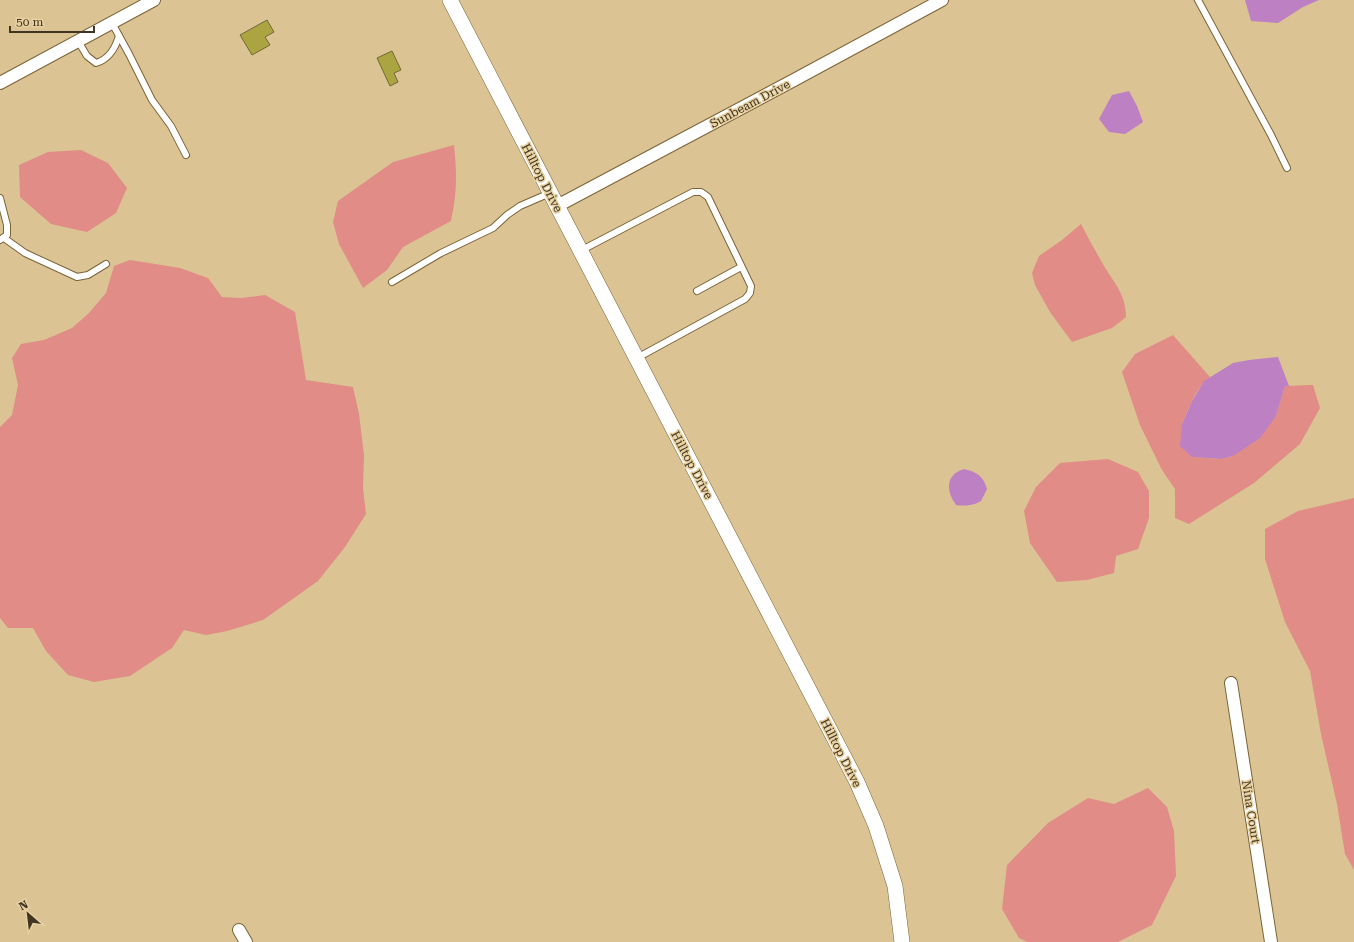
<svg xmlns="http://www.w3.org/2000/svg" width="1354" height="942" viewBox="0 0 1354 942" font-family="'Roboto Serif',serif">
<style>
.green{fill:#e18c86}
.water{fill:#bd80c3}
.building{fill:#aca341;stroke:#6e6a3a}
.lines{fill:none;stroke-linecap:round;stroke-linejoin:round}
.service-casing{stroke:#7a6437;stroke-width:8}
.minor-casing{stroke:#7a6437;stroke-width:14}
.tertiary-casing{stroke:#7a6437;stroke-width:16}
.service{stroke:#fff;stroke-width:6}
.minor{stroke:#fff;stroke-width:12}
.tertiary{stroke:#fff;stroke-width:15}
.labels{text-anchor:middle;dominant-baseline:central;stroke-width:3;stroke-linejoin:round;paint-order:stroke}
.street-label{font-size:12px;fill:#3f3522;stroke:#e8d0a0}
</style>
<rect width="100%" height="100%" fill="#dbc394"/>
<!-- green -->
<g class="green">
<path d="M454 145C457 174 457 192 451 221L403 247 387 270 363 288 339 244 333 222 338 201 393 162Z"/>
<path d="M81 150 108 163 127 188 116 213 87 232 51 224 20 197 19 165 48 152Z"/>
<path d="M1081 224C1088 238 1096 252 1104 266 1115 284 1126 295 1126 317L1112 328 1072 342 1050 312 1035 285 1032 273 1039 256 1062 240Z"/>
<path d="M130 260 180 268 208 278 222 297 241 298 265 295 295 312 306 380 353 387 359 414 364 455 363 488 366 514 345 547 318 581 263 620 227 631 206 635 184 630 172 648 130 676 94 682 68 675 46 651 33 628H8L0 618V427L12 415 18 385 12 358 21 344 44 340 72 328 89 313 106 293 114 266Z"/>
<path d="M1173 335 1210 377C1196 387 1189 408 1182 424L1192 457 1221 459 1233 456 1276 416 1285 386 1313 385 1320 408 1300 444 1254 483 1189 524 1175 518V489L1162 470 1140 425 1122 372 1135 354Z"/>
<path d="M1108 459 1138 472 1149 491V518L1138 549 1116 556 1114 573 1087 580 1057 582 1030 543 1024 511 1036 487 1060 463Z"/>
<path d="M1354 498V870L1345 854 1337 804 1321 734 1310 671 1285 622 1265 559V529L1298 511Z"/>
<path d="M1148 788 1167 807 1174 831 1176 876 1152 925 1118 942H1027L1019 938 1002 909 1007 865 1048 823 1088 798 1114 804Z"/>
</g>
<!-- water -->
<g class="water">
<path d="M1245 0H1319L1303 7 1278 23 1251 21Z"/>
<path d="M1129 91 1137 106 1143 122 1125 134 1109 132 1099 119 1112 95Z"/>
<path d="M1278 357 1289 386H1285L1276 416 1260 438 1233 456 1221 459 1192 457 1180 446 1182 424 1192 401 1204 381 1233 363 1249 360Z"/>
<path d="M964 469C977 472 983 476 987 489L981 501C972 506 966 506 956 505 946 491 945 475 964 469Z"/>
</g>
<!-- building -->
<g class="building">
<path d="M267 20 274 32 265 37 270 45 252 55 240 35Z"/>
<path d="M392 51 401 70 394 73 398 82 390 86 377 58Z"/>
</g>
<g class="lines">
<defs>
<g id="service">
<path d="M1198 0 1271 135 1287 168"/>
<path d="M112 23 129 54 152 100 171 126 186 155"/>
<path d="M78 41 87 56 96 63C109 59 115 49 119 36"/>
<path d="M0 198 7 225V235L0 240"/>
<path d="M4 238 25 253 77 277 88 275 106 264"/>
<path d="M580 251 693 192H701L708 197 751 286 750 293 745 299 637 358"/>
<path d="M392 282 441 253 493 228 507 215 520 206 550 193"/>
<path d="M697 291 741 267"/>
</g>
<g id="minor">
<path d="M0 83 154 0"/>
<path d="M557 206 794 80 942 0"/>
<path d="M1231 683 1271 942"/>
<path d="M239 930 246 942"/>
</g>
<path id="tertiary" d="M450 0 857 782 876 826 895 886 902 942"/>
</defs>
<!-- service casing -->
<use href="#service" class="service-casing"/>
<!-- minor casing -->
<use href="#minor" class="minor-casing"/>
<!-- tertiary casing -->
<use href="#tertiary" class="tertiary-casing"/>
<!-- service -->
<use href="#service" class="service"/>
<!-- minor -->
<use href="#minor" class="minor"/>
<!-- tertiary -->
<use href="#tertiary" class="tertiary"/>
</g>
<g class="labels">
<!-- street labels -->
<g class="street-label">
<text transform="translate(750 104) rotate(-28)">Sunbeam Drive</text>
<text transform="translate(542 178) rotate(63)">Hilltop Drive</text>
<text transform="translate(692 465) rotate(62)">Hilltop Drive</text>
<text transform="translate(841 753) rotate(63)">Hilltop Drive</text>
<text transform="translate(1251 812) rotate(81)">Nina Court</text>
</g>
</g>
<!-- north arrow -->
<g transform="translate(28 914) rotate(332)" stroke="#e8d0a0" stroke-width="3" paint-order="stroke">
<path d="M0-3L7 15L0 10L-7 15Z" fill="#3f3522"/>
<text y="-6" font-size="11" font-weight="bold" text-anchor="middle" fill="#3f3522">N</text>
</g>
<!-- scale -->
<path d="M10 26v6h84v-6" fill="none" stroke="#3f3522" stroke-width="2"/>
<text x="16" y="26" font-size="12" fill="#3f3522" stroke="#e8d0a0" stroke-width="3" paint-order="stroke">50 m</text>
</svg>
